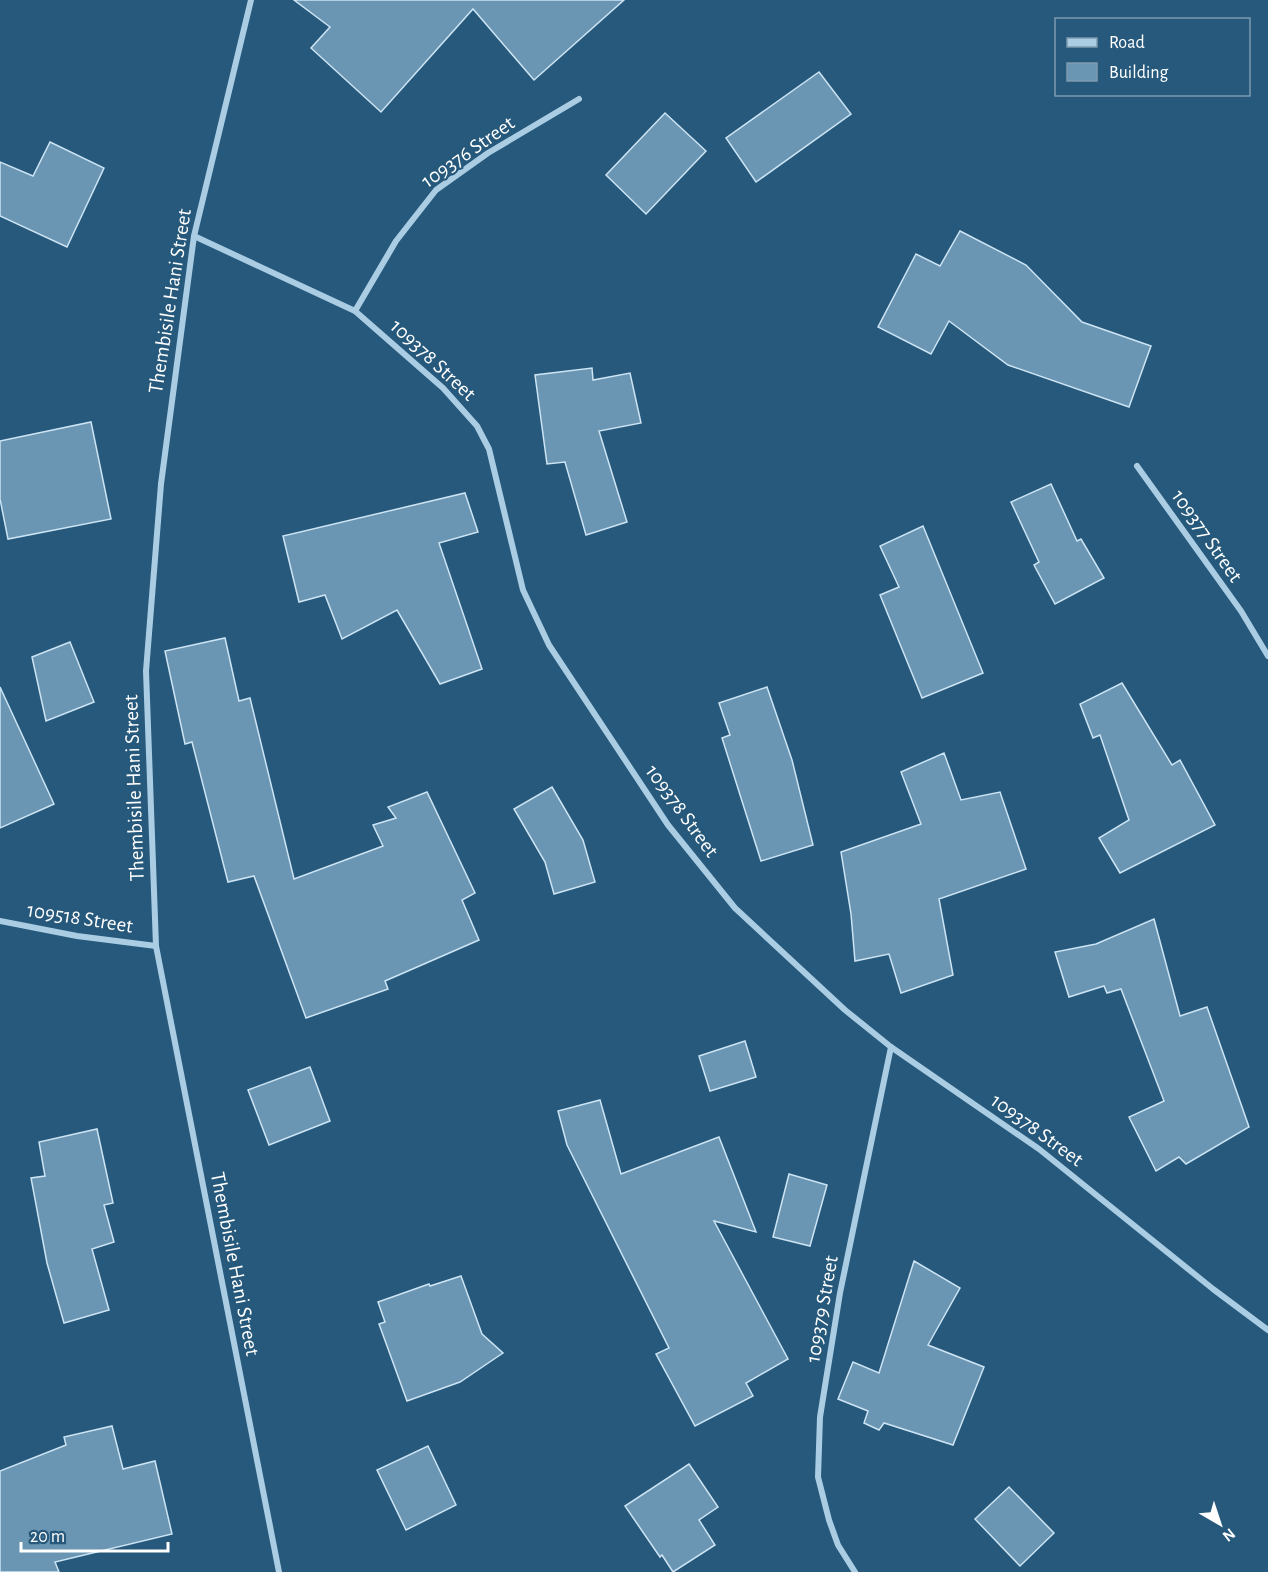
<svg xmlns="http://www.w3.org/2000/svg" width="1268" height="1572" viewBox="0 0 1268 1572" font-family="'Alegreya Sans',sans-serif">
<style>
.building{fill:#6a96b3;stroke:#cce4f4;stroke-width:1.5}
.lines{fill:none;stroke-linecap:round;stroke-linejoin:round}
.street{stroke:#aacde4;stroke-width:6}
.labels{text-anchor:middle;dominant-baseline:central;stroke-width:4.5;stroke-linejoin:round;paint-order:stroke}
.street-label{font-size:21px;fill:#fff;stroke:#26597b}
</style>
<rect width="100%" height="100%" fill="#26597b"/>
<!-- building -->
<g class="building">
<path d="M294 0H624L534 80 473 9 381 112 311 48 330 27Z"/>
<path d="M819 72 851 114 756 182 726 138Z"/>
<path d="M665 113 706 151 646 214 606 175Z"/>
<path d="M50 142 104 168 67 247 0 216V162L33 176Z"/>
<path d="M960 231 1026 265 1082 322 1151 346 1129 407 1008 365 949 321 931 354 878 327 916 254 940 266Z"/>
<path d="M592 368 593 380 630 373 641 423 599 431 627 522 586 535 565 462 547 464 535 375Z"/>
<path d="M91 422 111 519 8 539 0 499V441Z"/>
<path d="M1051 484 1077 541 1081 539 1104 578 1055 604 1034 565 1039 562 1011 502Z"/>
<path d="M465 493 478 532 439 543 482 669 440 684 397 610 342 639 325 595 299 602 283 536Z"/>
<path d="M923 526 983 673 922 698 880 595 899 587 880 546Z"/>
<path d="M225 638 239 701 250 698 294 879 383 846 373 825 396 818 388 807 427 792 475 893 462 900 479 940 385 981 388 989 306 1018 254 876 228 882 192 742 185 744 165 651Z"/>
<path d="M70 642 94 702 46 721 32 657Z"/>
<path d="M1122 683 1172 765 1180 760 1215 825 1120 873 1099 838 1129 820 1100 735 1093 738 1080 704Z"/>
<path d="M0 687 54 804 0 828Z"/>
<path d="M767 687 792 760 813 845 761 861 722 738 730 735 719 703Z"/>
<path d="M944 753 961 800 1000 792 1026 869 939 899 953 975 901 993 889 954 855 961 851 914 841 852 921 824 901 772Z"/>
<path d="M552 787 583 840 595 882 554 894 545 862 514 809Z"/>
<path d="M1154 919 1180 1016 1207 1007 1249 1127 1186 1164 1179 1157 1156 1171 1129 1117 1164 1101 1121 989 1107 993 1104 986 1069 997 1055 952 1096 944Z"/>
<path d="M745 1041 756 1077 710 1091 699 1056Z"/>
<path d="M310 1067 330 1121 269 1145 248 1090Z"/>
<path d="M600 1100 621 1174 719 1137 756 1232 714 1221 788 1359 746 1383 753 1396 695 1426 656 1354 669 1348 567 1145 558 1111Z"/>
<path d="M97 1129 113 1203 104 1205 114 1242 92 1249 109 1310 64 1323 47 1263 31 1178 45 1176 39 1142Z"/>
<path d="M789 1174 827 1185 810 1246 773 1237Z"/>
<path d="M914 1261 960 1288 928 1345 984 1367 953 1445 884 1423 879 1430 864 1423 868 1411 838 1399 853 1362 879 1373Z"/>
<path d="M461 1276 482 1334 503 1353 460 1382 407 1401 379 1324 385 1322 378 1302 429 1284 430 1286Z"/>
<path d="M112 1426 123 1469 155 1461 172 1534 55 1562 59 1572H0V1471L66 1445 64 1437Z"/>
<path d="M428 1446 456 1505 406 1530 377 1470Z"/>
<path d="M689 1464 718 1507 699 1520 715 1545 673 1572 662 1555 660 1557 625 1506Z"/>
<path d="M1009 1487 1054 1533 1020 1566 975 1519Z"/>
</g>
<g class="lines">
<!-- street -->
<g class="street">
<path d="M251 0 194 236 161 484 146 671 156 946 279 1572"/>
<path d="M194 236 355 311 443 388 477 426 489 449 523 590 549 645 668 825 735 908 845 1010 891 1047 1039 1149 1213 1289 1268 1330"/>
<path d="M355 311 396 241 436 190 488 153 579 99"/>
<path d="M1137 466 1241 611 1268 656"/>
<path d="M0 921 77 936 156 946"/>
<path d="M855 1572 838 1545 829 1520 818 1477 820 1417 840 1293 891 1047"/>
</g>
</g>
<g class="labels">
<!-- street labels -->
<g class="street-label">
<text transform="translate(468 152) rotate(-35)">109376 Street</text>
<text transform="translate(170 301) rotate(-81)">Thembisile Hani Street</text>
<text transform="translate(433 360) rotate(43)">109378 Street</text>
<text transform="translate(1207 536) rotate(55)">109377 Street</text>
<text transform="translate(134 788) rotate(-92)">Thembisile Hani Street</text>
<text transform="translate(682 811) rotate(54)">109378 Street</text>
<text transform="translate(80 918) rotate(9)">109518 Street</text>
<text transform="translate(1037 1130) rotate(36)">109378 Street</text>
<text transform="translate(235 1264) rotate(79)">Thembisile Hani Street</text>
<text transform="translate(822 1309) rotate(-80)">109379 Street</text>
</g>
</g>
<!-- legend -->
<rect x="1055" y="18" width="195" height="78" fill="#26597b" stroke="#7d9bb0" stroke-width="1.5"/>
<rect x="1067" y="38" width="30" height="9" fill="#aacde4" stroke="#7d9bb0" stroke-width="1.5"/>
<text x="1109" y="48" font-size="18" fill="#ffffff">Road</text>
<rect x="1067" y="63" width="30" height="18" fill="#6a96b3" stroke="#7d9bb0" stroke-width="1.5"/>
<text x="1109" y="78" font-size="18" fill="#ffffff">Building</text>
<!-- north arrow -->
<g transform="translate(1220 1524) rotate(141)" stroke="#26597b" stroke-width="4.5" paint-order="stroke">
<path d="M0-4.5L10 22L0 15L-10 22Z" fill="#ffffff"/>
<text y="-9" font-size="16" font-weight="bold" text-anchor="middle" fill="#ffffff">N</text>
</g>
<!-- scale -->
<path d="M21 1542v9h147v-9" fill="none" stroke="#ffffff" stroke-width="3"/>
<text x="30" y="1542" font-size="18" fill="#ffffff" stroke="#26597b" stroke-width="4.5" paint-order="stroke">20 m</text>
</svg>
